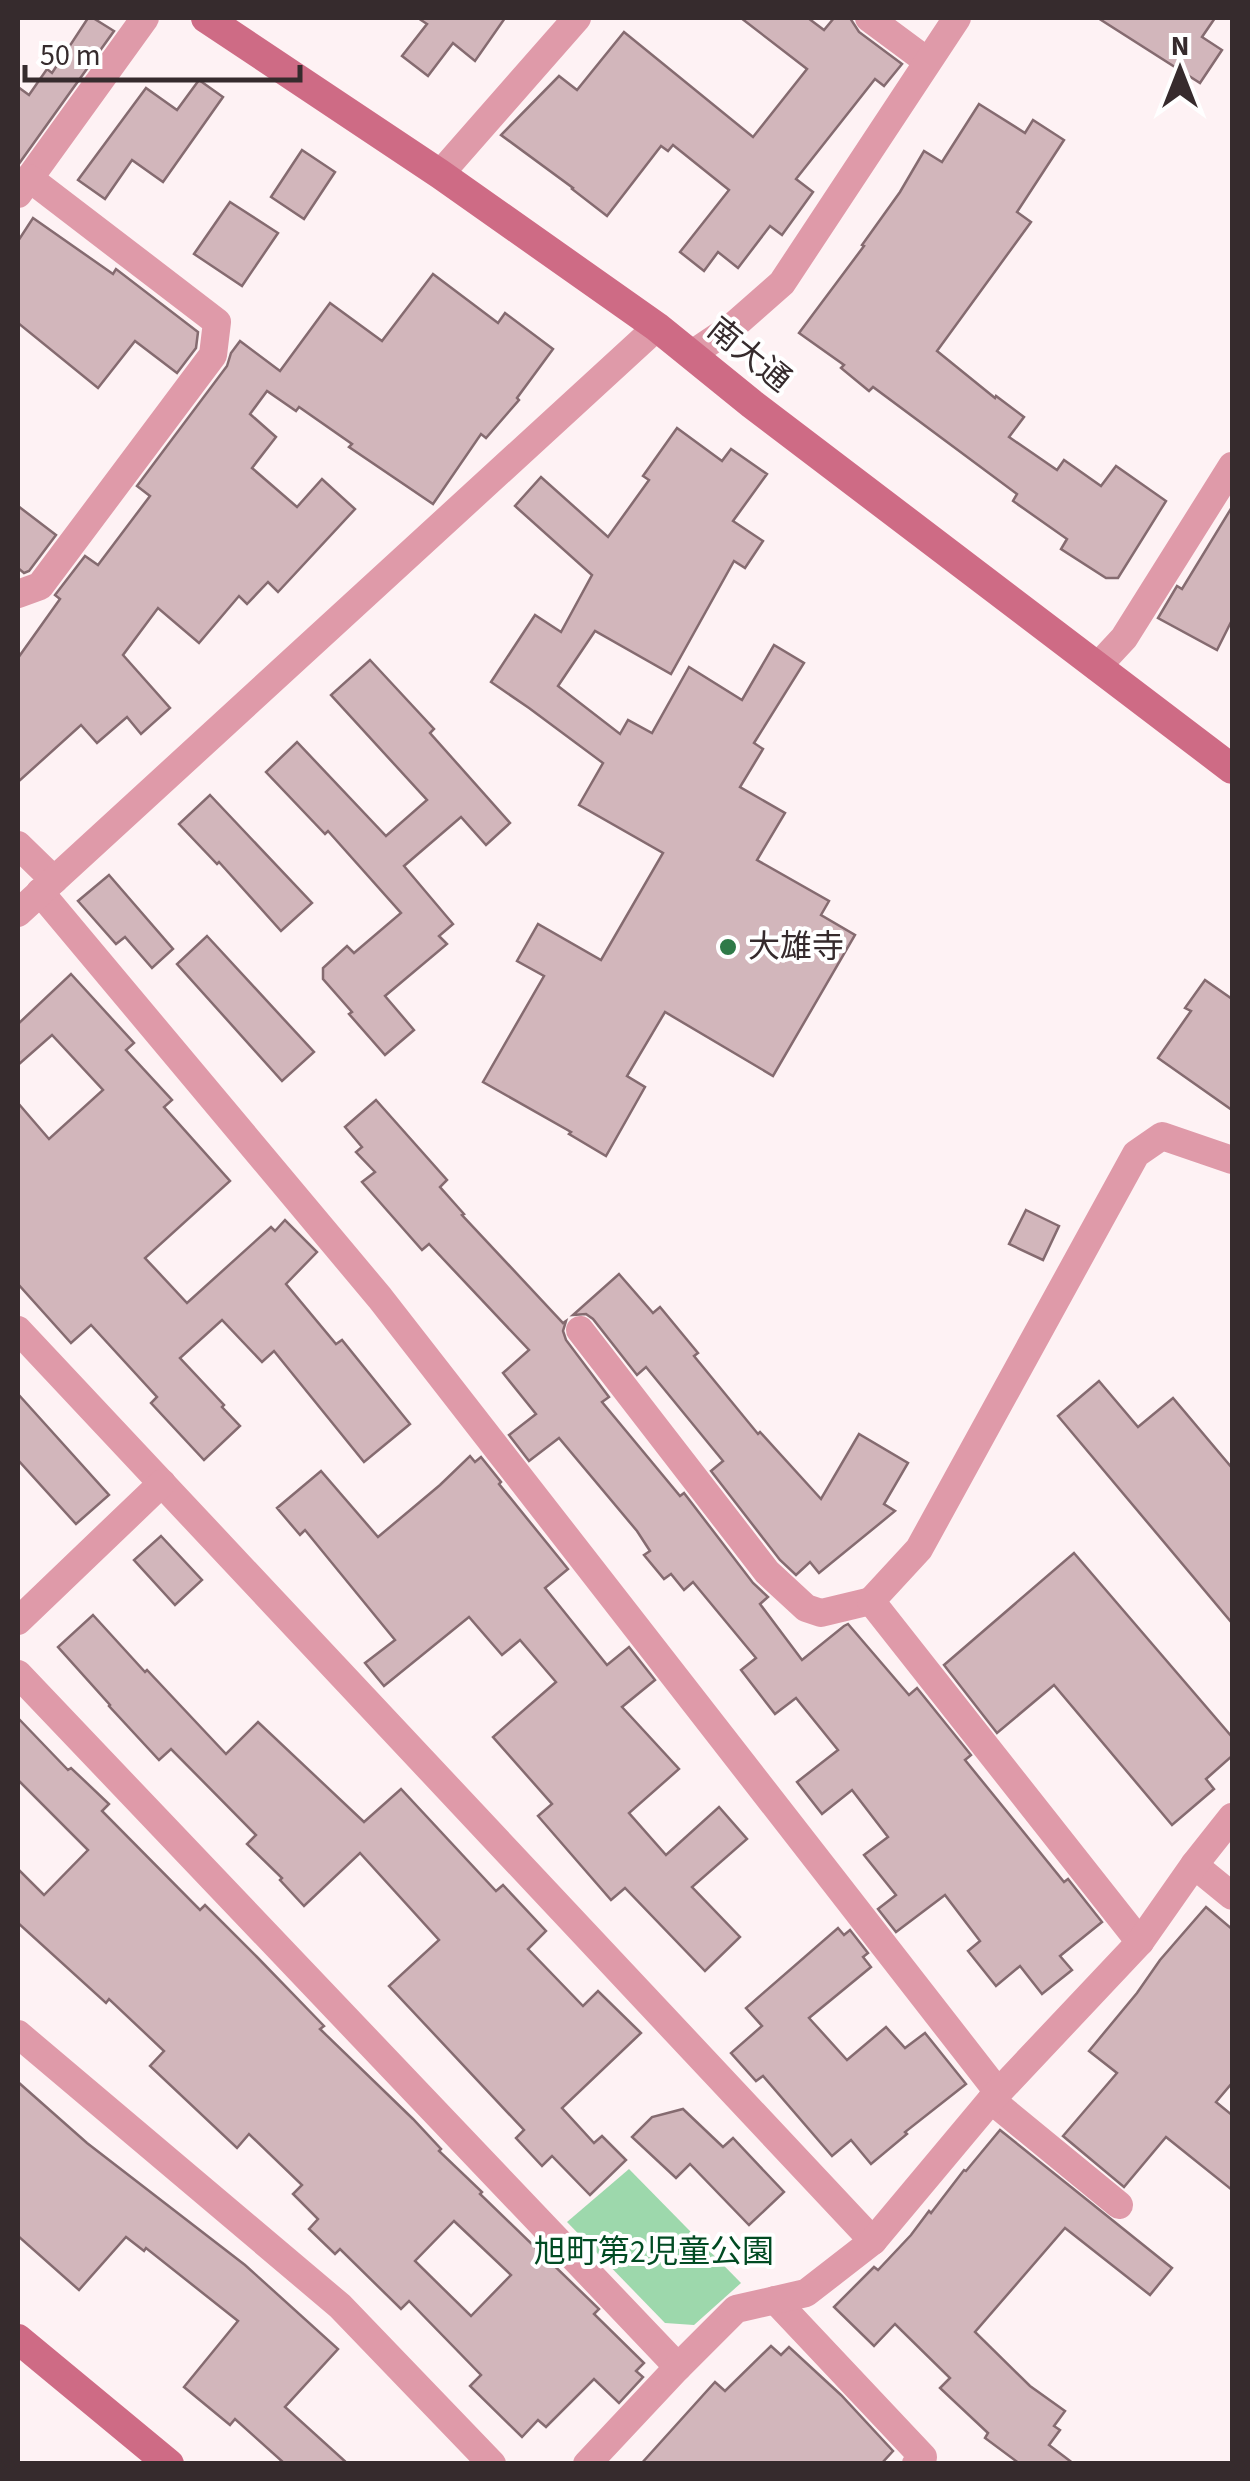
<svg xmlns="http://www.w3.org/2000/svg" width="1250" height="2481" viewBox="0 0 1250 2481" font-family="'Source Sans 3','Noto Sans JP',sans-serif">
<style>
.green{fill:#9dd8ac}
.building{fill:#d2b6bb;stroke:#856b70;stroke-width:2.5;fill-rule:evenodd}
.lines{fill:none;stroke-linecap:round;stroke-linejoin:round}
.street{stroke:#df9aa9;stroke-width:28}
.secondary{stroke:#ce6b85;stroke-width:30}
.poi-dot{fill:#2f7a48;stroke:#fff;stroke-width:4}
.labels{text-anchor:middle;dominant-baseline:central;stroke-width:8;stroke-linejoin:round;paint-order:stroke}
.street-label{font-size:32px;fill:#362b2d;stroke:#fff}
.poi-label{font-size:32px;fill:#362b2d;stroke:#fff;text-anchor:start}
.park-label{font-size:32px;fill:#014b23;stroke:#fff}
</style>
<rect width="100%" height="100%" fill="#fef2f4"/>
<!-- green -->
<path class="green" d="M629 2169 741 2283 694 2325 665 2323 567 2222Z"/>
<!-- building -->
<g class="building">
<path d="M88 18H93L114 31 18 165V87L29 95 47 69 52 73Z"/>
<path d="M418 18H505L475 61 453 43 428 76 402 56 427 24Z"/>
<path d="M741 18H808L824 30 834 18H850L859 32 902 64 884 86 875 79 796 179 813 192 782 235 770 226 738 268 718 252 704 271 680 252 729 190 673 145 668 151 661 146 607 216 572 189 573 188 501 135 559 76 577 90 624 32 753 137 807 69Z"/>
<path d="M1098 18H1215L1202 37 1222 50 1200 83Z"/>
<path d="M199 80 223 97 163 182 132 160 105 199 78 180 146 88 177 110Z"/>
<path d="M979 104 1025 133 1033 120 1064 140 1017 212 1031 222 937 351 995 398 996 396 1024 417 1009 437 1057 470 1064 460 1101 486 1116 466 1166 501 1118 578H1106L1061 549 1067 539 1013 501 1017 494 873 387 869 391 841 368 844 365 799 333 864 246 862 245 900 192 924 151 942 162Z"/>
<path d="M302 150 335 172 304 219 271 197Z"/>
<path d="M230 202 278 233 242 286 194 254Z"/>
<path d="M33 218 113 274 116 269 198 332 196 348 177 373 135 341 98 388 18 323V241Z"/>
<path d="M433 274 498 323 505 313 553 349 517 398 519 400 486 438 481 434 433 504 349 447 352 444 299 407 296 411 267 391 250 414 276 437 252 468 297 507 322 479 355 509 278 592 268 582 247 604 239 596 199 643 158 608 123 655 170 708 141 734 127 717 97 743 81 725 18 782V658L60 599 55 595 85 556 98 565 150 496 137 486 227 366 231 353 240 341 280 371 330 303 382 341Z"/>
<path d="M677 428 722 461 731 449 767 474 733 521 763 541 745 568 734 561 671 674 595 631 558 686 620 734 628 720 652 733 689 667 742 700 774 645 804 663 754 743 763 749 740 787 785 813 757 860 829 901 821 915 855 935 773 1076 665 1012 627 1076 645 1087 606 1156 569 1134 571 1132 483 1082 544 976 517 961 538 924 601 960 663 853 579 805 603 763 529 708 491 682 535 615 561 632 592 575 515 506 541 477 608 537 649 480 643 476Z"/>
<path d="M18 506 56 535 29 571 24 573 18 568Z"/>
<path d="M1232 507V620L1217 650 1158 618 1177 586 1182 589Z"/>
<path d="M370 660 434 729 430 733 510 823 486 845 461 817 404 866 453 924 439 936 447 944 385 996 414 1030 385 1055 349 1014 352 1012 323 979V968L347 946 354 953 401 913 328 831 325 834 266 772 297 742 386 836 427 800 331 695Z"/>
<path d="M210 795 312 903 281 931 219 862 217 864 179 824Z"/>
<path d="M109 875 173 949 152 968 125 937 116 944 78 901Z"/>
<path d="M207 936 314 1052 282 1081 177 964Z"/>
<path d="M71 974 134 1043 126 1050 172 1100 164 1107 230 1181 145 1258 187 1303 271 1227 275 1231 285 1220 317 1252 286 1284 336 1344 342 1340 410 1424 364 1462 274 1351 262 1362 222 1320 180 1358 224 1405 222 1407 240 1426 204 1460 151 1403 157 1397 91 1325 71 1343 18 1284V1103L49 1139 103 1090 52 1035 18 1065V1024Z"/>
<path d="M1205 980 1232 999V1110L1158 1058 1191 1011 1185 1008Z"/>
<path d="M376 1100 447 1180 440 1187 464 1214 462 1215 563 1323 566 1321 563 1331 566 1340 609 1397 602 1402 680 1496 684 1493 753 1583 768 1597 760 1604 802 1660 844 1626 848 1624 909 1695 917 1688 971 1755 965 1760 1064 1882 1068 1879 1102 1922 1060 1956 1072 1970 1042 1994 1020 1966 996 1986 968 1951 980 1941 945 1895 896 1932 878 1909 896 1895 864 1855 888 1837 852 1790 822 1814 797 1782 838 1750 796 1698 775 1714 741 1670 756 1658 693 1582 684 1590 671 1574 664 1579 644 1555 650 1551 637 1531 559 1438 529 1461 509 1435 536 1414 503 1373 529 1350 429 1244 422 1250 362 1182 375 1172 356 1152 362 1147 345 1127Z"/>
<path d="M1026 1210 1059 1226 1043 1260 1009 1244Z"/>
<path d="M619 1274 653 1313 660 1307 698 1353 694 1356 758 1434 760 1432 821 1499 859 1434 908 1463 884 1504 895 1511 819 1573 810 1562 796 1575 780 1560 711 1471 723 1461 646 1367 637 1375 593 1319 586 1314 573 1315Z"/>
<path d="M1099 1381 1138 1427 1173 1398 1232 1468V1623L1058 1416Z"/>
<path d="M18 1394 109 1495 76 1524 18 1460Z"/>
<path d="M470 1456 475 1462 481 1457 501 1482 499 1484 568 1569 545 1588 607 1665 629 1647 655 1680 622 1707 679 1769 629 1813 666 1855 719 1807 747 1839 692 1887 740 1937 705 1971 625 1888 611 1900 538 1816 552 1804 493 1737 556 1682 520 1640 502 1655 469 1617 384 1686 365 1663 395 1640 305 1530 300 1535 277 1508 321 1471 378 1537 440 1485Z"/>
<path d="M161 1536 202 1580 175 1605 134 1560Z"/>
<path d="M1074 1553 1232 1737V1756L1206 1779 1214 1789 1172 1825 1054 1685 997 1733 944 1665Z"/>
<path d="M93 1615 145 1672 147 1670 226 1754 258 1722 364 1822 401 1789 496 1891 503 1885 546 1931 528 1949 583 2006 598 1991 641 2033 562 2108 594 2143 602 2136 626 2160 590 2195 552 2156 542 2166 516 2138 524 2130 389 1986 439 1940 360 1853 304 1906 280 1880 282 1878 247 1844 256 1835 171 1749 159 1760 109 1706 110 1705 58 1647Z"/>
<path d="M18 1718 68 1770 71 1768 109 1804 102 1811 200 1910 205 1905 257 1957 324 2026 320 2029 413 2119 441 2149 439 2151 482 2192 480 2194 599 2309 594 2314 644 2363 636 2371 643 2377 619 2403 594 2379 546 2427 538 2420 522 2437 470 2386 481 2375 409 2301 401 2309 340 2249 335 2254 309 2229 318 2219 293 2194 302 2185 249 2134 237 2148 150 2066 164 2051 109 1999 106 2003 18 1923V1869L44 1895 88 1850 18 1780ZM454 2221 511 2275 471 2316 415 2261Z"/>
<path d="M1206 1907 1232 1929V2083L1216 2102 1232 2115V2190L1166 2137 1124 2187 1063 2136 1117 2073 1089 2051 1137 1993 1160 1960Z"/>
<path d="M838 1928 844 1935 850 1930 868 1953 863 1957 871 1967 809 2018 847 2060 886 2027 905 2048 925 2033 966 2084 905 2132 907 2134 871 2164 851 2140 832 2156 763 2076 756 2081 731 2053 762 2026 746 2008Z"/>
<path d="M18 2082 87 2143 245 2265 338 2349 285 2407 348 2464H285L235 2419 230 2425 184 2387 238 2321 146 2248 144 2251 126 2237 79 2290 18 2236Z"/>
<path d="M683 2109 723 2147 733 2138 784 2192 749 2225 690 2164 676 2178 632 2137 652 2117Z"/>
<path d="M1000 2130 1172 2268 1150 2295 1065 2228 975 2332 1030 2386 1065 2411 1054 2426 1060 2430 1049 2445 1074 2464H1020L985 2438 988 2433 940 2388 950 2378 895 2324 874 2346 834 2307 874 2267 878 2270 911 2235 929 2211 931 2213 964 2170 966 2171Z"/>
<path d="M771 2346 781 2355 789 2347 841 2395 893 2451 881 2464H641L715 2382 725 2391Z"/>
</g>
<g class="lines">
<!-- street -->
<g class="street">
<path d="M869 18 927 61"/>
<path d="M440 174 577 18"/>
<path d="M18 194 145 18"/>
<path d="M692 354 732 327 782 283 957 18"/>
<path d="M18 594 40 586 213 355 217 322 29 178"/>
<path d="M1097 667 1124 638 1232 466"/>
<path d="M18 845 54 880"/>
<path d="M40 892 380 1298 998 2092"/>
<path d="M18 913 657 327"/>
<path d="M18 1330 873 2241"/>
<path d="M580 1330 767 1572 806 1608 821 1613 871 1601"/>
<path d="M18 1621 162 1483"/>
<path d="M18 1674 678 2367"/>
<path d="M1194 1865 1232 1896"/>
<path d="M1140 1942 871 1601 919 1549 1136 1154 1162 1136 1232 1160"/>
<path d="M18 2034 340 2306 492 2464"/>
<path d="M991 2100 1119 2205"/>
<path d="M775 2300 923 2457 916 2464"/>
<path d="M587 2464 678 2367 736 2309 806 2293 873 2241 991 2100 1140 1942 1194 1865 1232 1817"/>
</g>
<!-- secondary -->
<g class="secondary">
<path d="M206 18 440 174 657 327 752 404 1232 769"/>
<path d="M18 2339 169 2464"/>
</g>
</g>
<!-- markers -->
<circle class="poi-dot" cx="728" cy="947" r="10"/>
<g class="labels">
<!-- street labels -->
<g class="street-label">
<text transform="translate(749 355) rotate(39)">南大通</text>
</g>
<!-- poi labels -->
<g class="poi-label">
<text x="748" y="947">大雄寺</text>
</g>
<!-- park labels -->
<g class="park-label">
<text x="654" y="2252">旭町第2児童公園</text>
</g>
</g>
<!-- border -->
<rect width="1250" height="2481" fill="none" stroke="#362b2d" stroke-width="40"/>
<!-- north arrow -->
<g transform="translate(1180 70)" stroke="#ffffff" stroke-width="8" paint-order="stroke">
<path d="M0-8L18 38L0 25L-18 38Z" fill="#362b2d"/>
<text y="-15" font-size="28" font-weight="bold" text-anchor="middle" fill="#362b2d">N</text>
</g>
<!-- scale -->
<path d="M25 65v15h275v-15" fill="none" stroke="#362b2d" stroke-width="5"/>
<text x="40" y="65" font-size="30" fill="#362b2d" stroke="#ffffff" stroke-width="8" paint-order="stroke">50 m</text>
</svg>
